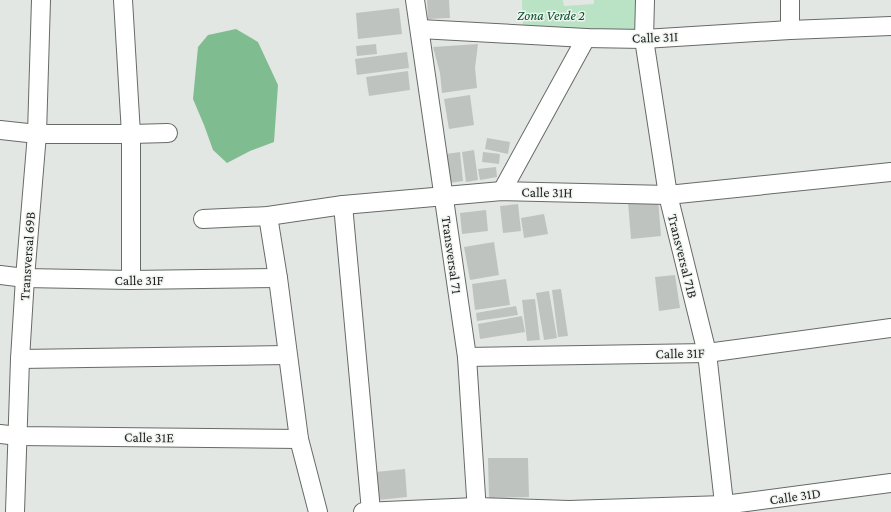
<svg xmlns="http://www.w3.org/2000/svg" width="891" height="512" viewBox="0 0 891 512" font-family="'Crimson Pro',serif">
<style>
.green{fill:#bae3c5}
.water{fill:#7fbd91}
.building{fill:#bfc3bf}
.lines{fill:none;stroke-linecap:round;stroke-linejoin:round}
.minor-casing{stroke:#676b68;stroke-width:20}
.minor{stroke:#fff;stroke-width:18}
.labels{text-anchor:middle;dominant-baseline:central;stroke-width:3;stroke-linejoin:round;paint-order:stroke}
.park-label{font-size:14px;font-style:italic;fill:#045129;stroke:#f0f4f1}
.street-label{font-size:14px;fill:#232524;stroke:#f0f4f1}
</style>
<rect width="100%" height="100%" fill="#e2e7e3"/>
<!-- green -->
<path class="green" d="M522 0H563L564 6 594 4V0H636V33L523 28Z"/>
<!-- water -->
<path class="water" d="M236 29 258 42 278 85 274 142 250 151 227 163 213 150 204 125 193 99 198 47 208 35Z"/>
<!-- building -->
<g class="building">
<path d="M427 0H449L450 18 428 19Z"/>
<path d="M399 8 402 34 358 39 356 13Z"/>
<path d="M376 44 377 54 357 56 356 46Z"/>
<path d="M478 44 475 68 477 88 442 93 440 73 433 47Z"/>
<path d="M407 52 409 68 357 75 355 59Z"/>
<path d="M408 71 410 90 369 96 366 77Z"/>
<path d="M470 95 474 125 449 129 444 99Z"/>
<path d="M487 138 510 142 508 154 485 149Z"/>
<path d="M474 150 478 180 466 182 462 152Z"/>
<path d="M460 152 463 181 449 183 446 154Z"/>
<path d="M483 152 500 154 499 164 482 162Z"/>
<path d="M496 167 497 177 480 180 478 169Z"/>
<path d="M658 199 661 236 631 239 628 202Z"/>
<path d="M518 204 521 231 503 233 500 206Z"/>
<path d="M486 210 488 231 462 234 460 213Z"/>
<path d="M544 214 548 234 524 238 521 218Z"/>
<path d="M494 242 499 275 470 280 464 247Z"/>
<path d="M675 275 680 308 659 311 655 277Z"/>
<path d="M506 279 510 305 475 310 472 284Z"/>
<path d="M561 289 568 336 558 337 552 290Z"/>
<path d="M549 291 557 338 544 340 536 293Z"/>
<path d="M535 299 540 340 527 341 522 300Z"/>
<path d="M516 306 518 315 477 321 476 313Z"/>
<path d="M522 316 525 332 480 339 478 324Z"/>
<path d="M488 458H528L529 497 489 498Z"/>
<path d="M405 469 407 497 378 500 376 472Z"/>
</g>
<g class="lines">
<defs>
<g id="minor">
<path d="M123 0 131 134V280"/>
<path d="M415 0 467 357 477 512"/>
<path d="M645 0 644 39 668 195 707 353 725 512"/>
<path d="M420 29 586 38 644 39 790 30 891 26"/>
<path d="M790 30V0"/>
<path d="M0 130 37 134H131L168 133"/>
<path d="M502 191 586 38"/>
<path d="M343 205 371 511"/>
<path d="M268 216 278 278 299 439 318 512"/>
<path d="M203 219 268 216 343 205 502 191 668 195 891 172"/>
<path d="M0 275 25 278 131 280 278 278"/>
<path d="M467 357 707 353 891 328"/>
<path d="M20 359 287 355"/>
<path d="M0 434 18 436 299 439"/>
<path d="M15 512 20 359 25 278 37 134 41 0"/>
<path d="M363 512 476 507 569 510 724 505 891 483"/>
</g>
</defs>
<!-- minor casing -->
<use href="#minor" class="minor-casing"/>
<!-- minor -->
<use href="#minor" class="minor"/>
</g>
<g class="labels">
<!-- park labels -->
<g class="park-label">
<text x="551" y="15">Zona Verde 2</text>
</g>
<!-- street labels -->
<g class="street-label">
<text transform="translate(655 37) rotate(-2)">Calle 31I</text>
<text transform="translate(547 192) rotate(1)">Calle 31H</text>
<text transform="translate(452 255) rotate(82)">Transversal 71</text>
<text transform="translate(27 256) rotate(-86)">Transversal 69B</text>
<text transform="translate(683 256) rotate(76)">Transversal 71B</text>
<text x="139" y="280">Calle 31F</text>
<text transform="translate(680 353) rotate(-1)">Calle 31F</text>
<text transform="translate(149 437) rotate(1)">Calle 31E</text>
<text transform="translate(795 496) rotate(-8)">Calle 31D</text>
</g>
</g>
</svg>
